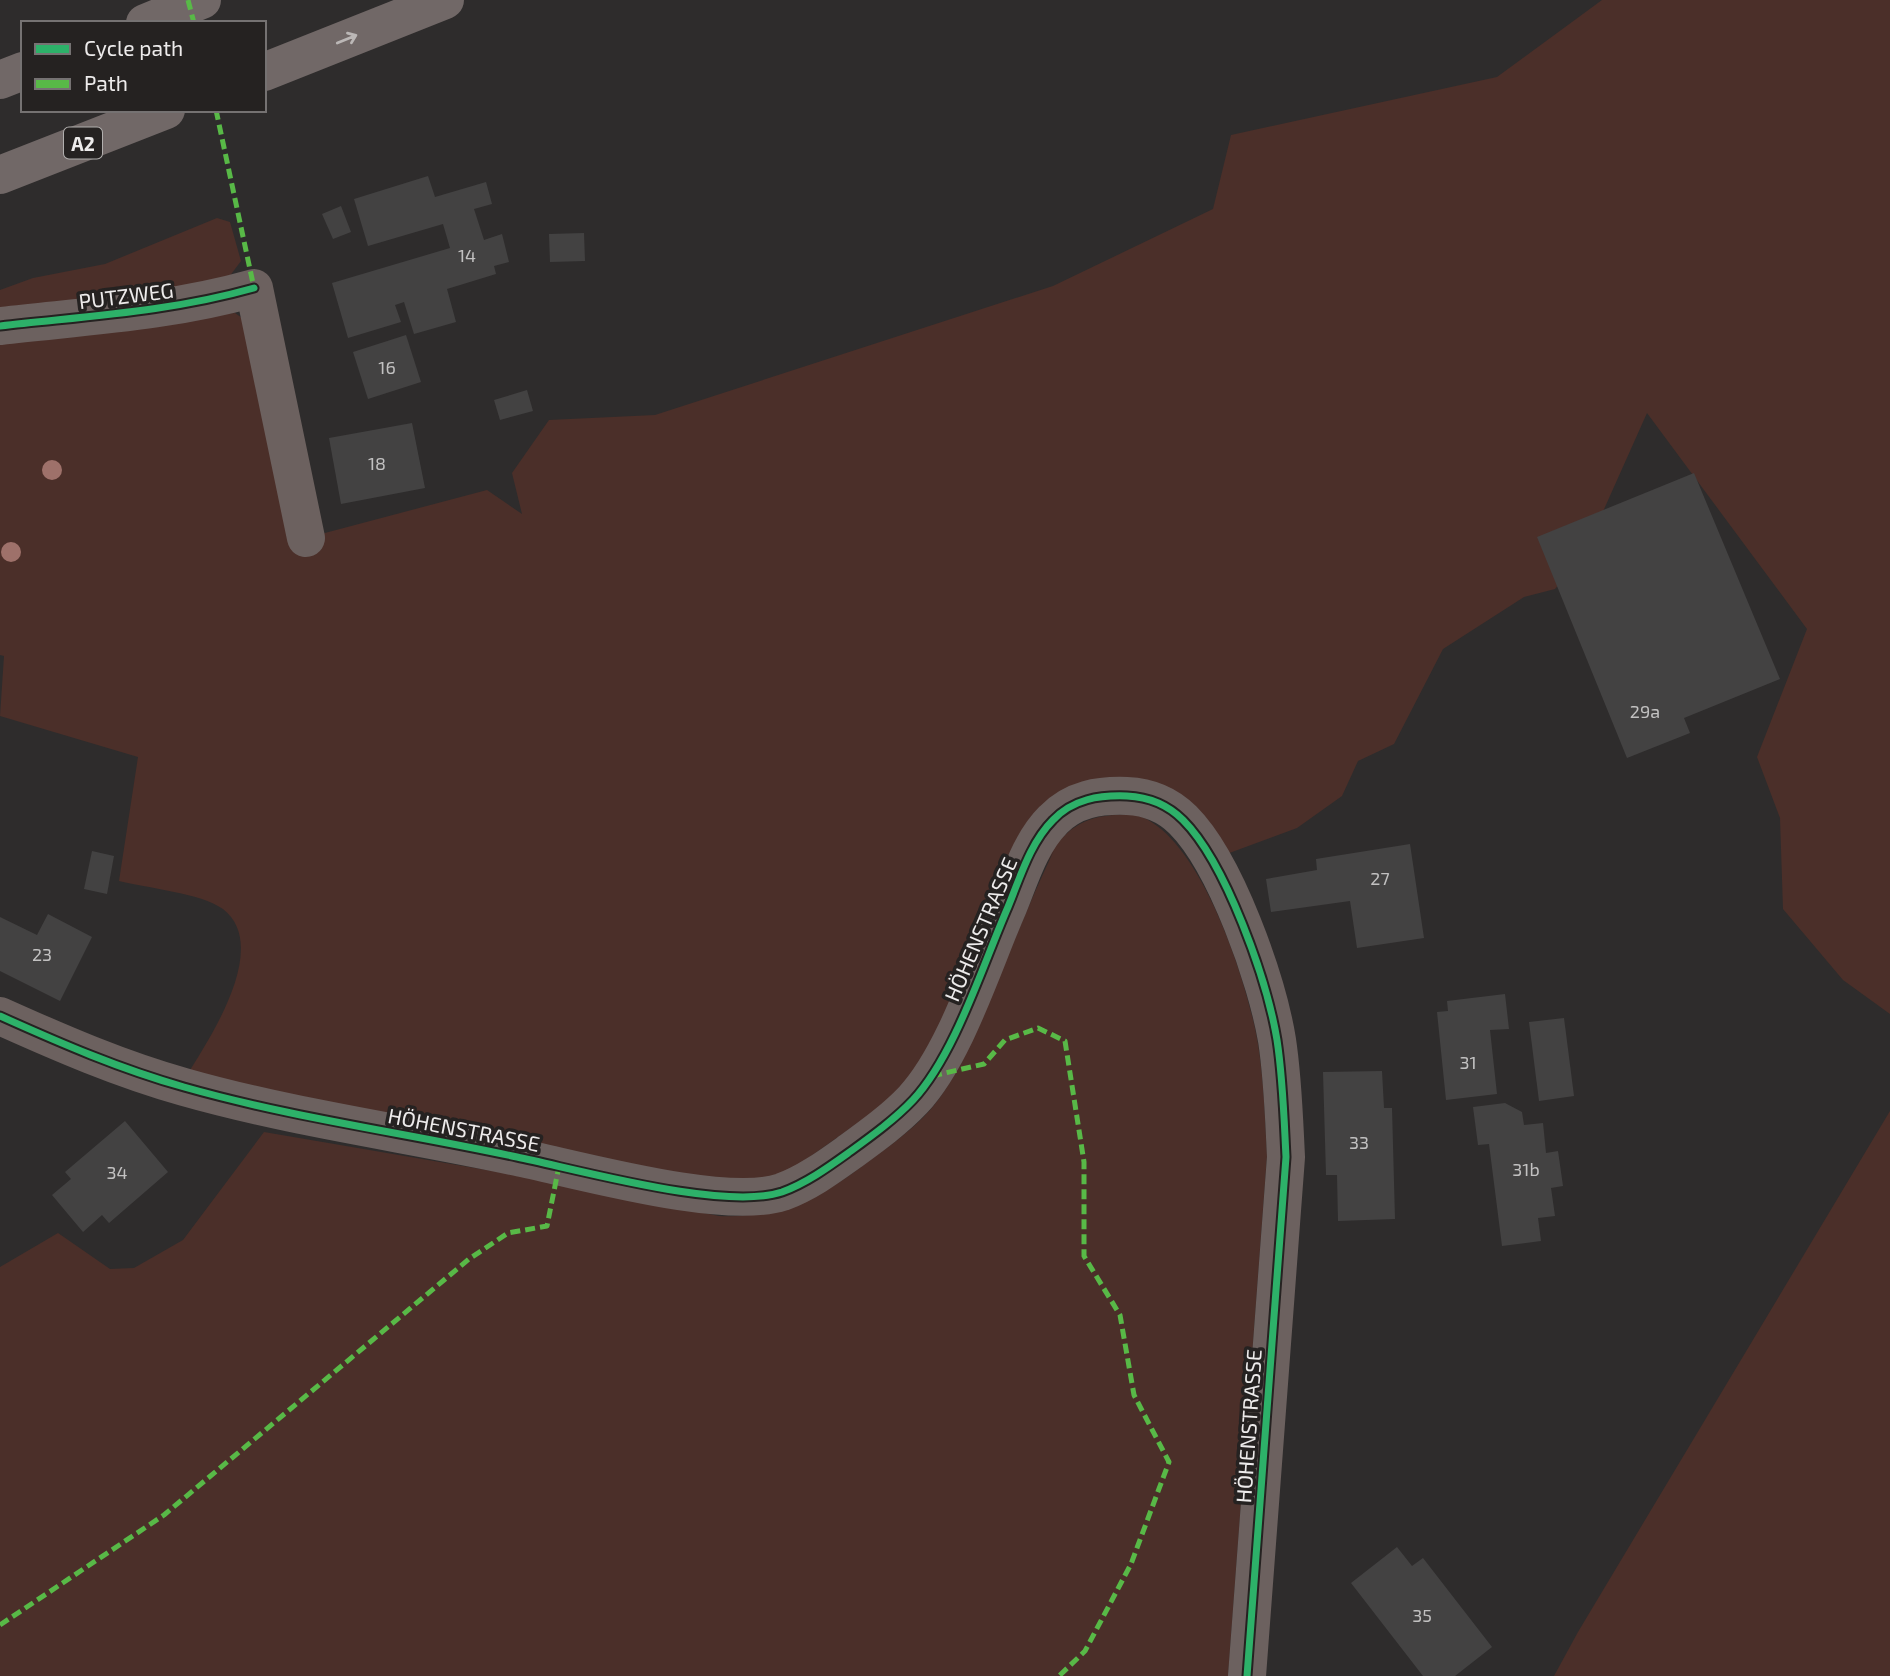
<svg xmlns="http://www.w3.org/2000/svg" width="1890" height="1676" viewBox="0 0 1890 1676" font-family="'Exo 2',sans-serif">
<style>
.green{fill:#4b2f29}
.building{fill:#434242}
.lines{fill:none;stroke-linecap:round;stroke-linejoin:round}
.minor{stroke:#6c615f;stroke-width:38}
.highway{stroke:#716867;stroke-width:38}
.quiet{stroke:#58b947;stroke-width:5;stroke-dasharray:10 5;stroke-linecap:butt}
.cycleway-casing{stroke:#252221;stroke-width:11}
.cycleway{stroke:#2db169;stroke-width:7}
.tree{fill:#9e716a}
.oneway{stroke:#bbb7b6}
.labels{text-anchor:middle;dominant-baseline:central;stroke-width:7;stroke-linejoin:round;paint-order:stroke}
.number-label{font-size:18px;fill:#c2c1c1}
.shield{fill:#252221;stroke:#b1afae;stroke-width:2}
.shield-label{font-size:19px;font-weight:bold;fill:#edebeb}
.street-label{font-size:21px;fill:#edebeb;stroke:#252221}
</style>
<rect width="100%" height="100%" fill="#2e2c2c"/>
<!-- green -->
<g class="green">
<path d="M1602 0H1890V1014L1843 980 1783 909 1780 818 1757 757 1807 629 1647 413 1584 554 1555 589 1524 597 1443 649 1394 744 1358 761 1342 796 1297 828 1224 855 1095 785 906 1089 777 1180 722 1184 187 1075C210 1038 271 946 223 909 201 893 146 888 119 881L138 757 0 716 4 656 0 655V335L235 313 245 320 306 538 487 490 522 514 512 473 549 420 655 415 1053 286 1213 209 1231 135 1497 77Z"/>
<path d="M217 218 230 222 241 261 226 281 0 318V290L33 278 105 264Z"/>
<path d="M1136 815C1200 833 1248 983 1258 1044 1264 1081 1265 1119 1267 1156L1228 1676H0V1267L58 1233 110 1269 134 1268 183 1240 264 1132 510 1174 719 1216C775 1218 812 1203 857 1170 882 1151 910 1133 931 1109 957 1078 973 1038 988 1001 1011 949 1032 896 1057 844 1079 817 1102 814 1136 815Z"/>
<path d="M1890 1111V1676H1554L1578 1632Z"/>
</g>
<!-- building -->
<g class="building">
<path d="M428 176 435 197 486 182 492 204 474 209 484 240 502 234 509 262 494 266 496 274 447 289 456 322 414 334 404 302 395 305 401 322 348 338 332 283 450 248 443 224 368 246 354 199Z"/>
<path d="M341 206 351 232 333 239 322 214Z"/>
<path d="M584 233 585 261 550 262 549 234Z"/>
<path d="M406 335 421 382 368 399 353 352Z"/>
<path d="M527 390 533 411 500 420 494 400Z"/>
<path d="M412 423 425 488 341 504 329 438Z"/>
<path d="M1694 473 1780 679 1684 718 1690 733 1627 758 1537 537Z"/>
<path d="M1410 844 1424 938 1357 948 1350 901 1271 912 1266 879 1317 870 1316 859Z"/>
<path d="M92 851 114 856 107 894 84 889Z"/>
<path d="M48 914 92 937 60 1001 0 971V917L37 935Z"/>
<path d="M1505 994 1509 1029 1490 1030 1497 1094 1446 1100 1437 1012 1448 1011 1447 1001Z"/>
<path d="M1564 1018 1574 1096 1539 1101 1529 1022Z"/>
<path d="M1382 1071 1384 1108H1392L1395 1219 1338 1221 1337 1175H1326L1323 1072Z"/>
<path d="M1505 1103 1522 1112 1524 1125 1543 1123 1546 1153 1558 1151 1563 1186 1551 1188 1555 1216 1538 1218 1541 1241 1502 1246 1489 1144 1478 1145 1473 1107Z"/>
<path d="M125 1121 168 1172 109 1223 102 1215 83 1232 52 1195 71 1179 65 1172Z"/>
<path d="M1397 1547 1412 1566 1423 1558 1492 1647 1455 1676H1423L1351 1583Z"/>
</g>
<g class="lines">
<!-- minor -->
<g class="minor">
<path d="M0 326C87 316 169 312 254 288L306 538"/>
<path d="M0 1016C60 1043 120 1069 184 1087 293 1118 406 1133 517 1157 580 1170 725 1211 782 1192 807 1183 830 1166 851 1151 873 1135 895 1119 913 1100 955 1055 983 964 1008 907 1020 878 1030 843 1053 820 1073 799 1099 795 1127 796 1149 797 1167 804 1183 820 1226 863 1267 980 1277 1040 1283 1079 1284 1118 1286 1157L1247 1676"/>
</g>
<!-- highway -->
<g class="highway">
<path d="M145 23 202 0"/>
<path d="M264 72 445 0"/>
<path d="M0 80 23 71"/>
<path d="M0 175 166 110"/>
</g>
<!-- quiet -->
<g class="quiet">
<path d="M188 0 194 23"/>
<path d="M216 110 254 288"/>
<path d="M932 1076 984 1064 1005 1040 1038 1028 1065 1041 1084 1162V1256L1120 1315 1134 1395 1169 1462 1131 1564 1085 1651 1059 1676"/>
<path d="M0 1625 164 1515 469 1259 508 1233 547 1226 559 1166"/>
</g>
<defs>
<g id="cycleway">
<path d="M0 326C87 316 169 312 254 288"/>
<path d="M0 1016C60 1043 120 1069 184 1087 293 1118 406 1133 517 1157 580 1170 725 1211 782 1192 807 1183 830 1166 851 1151 873 1135 895 1119 913 1100 955 1055 983 964 1008 907 1020 878 1030 843 1053 820 1073 799 1099 795 1127 796 1149 797 1167 804 1183 820 1226 863 1267 980 1277 1040 1283 1079 1284 1118 1286 1157L1247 1676"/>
</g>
</defs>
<!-- cycleway casing -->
<use href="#cycleway" class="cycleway-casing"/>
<!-- cycleway -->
<use href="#cycleway" class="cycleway"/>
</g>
<!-- trees -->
<g class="tree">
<circle cx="52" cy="470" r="10"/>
<circle cx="11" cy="552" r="10"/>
</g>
<!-- one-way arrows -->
<defs><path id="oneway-shaft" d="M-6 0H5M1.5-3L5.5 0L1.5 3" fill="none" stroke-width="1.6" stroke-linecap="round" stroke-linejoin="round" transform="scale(1.75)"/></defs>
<use class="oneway" href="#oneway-shaft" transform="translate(347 39) rotate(-22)"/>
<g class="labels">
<!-- number labels -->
<g class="number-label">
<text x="467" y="255">14</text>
<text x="387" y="367">16</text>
<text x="377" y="463">18</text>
<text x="1645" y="711">29a</text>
<text x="1380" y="878">27</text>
<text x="42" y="954">23</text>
<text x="1468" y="1062">31</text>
<text x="1359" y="1142">33</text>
<text x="1526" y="1169">31b</text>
<text x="117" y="1172">34</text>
<text x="1422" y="1615">35</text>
</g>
<!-- shield labels -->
<rect class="shield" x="64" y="127.5" width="38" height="31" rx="5"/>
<g class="shield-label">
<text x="83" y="143">A2</text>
</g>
<!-- street labels -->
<g class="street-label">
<text transform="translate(126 295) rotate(-7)">PUTZWEG</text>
<text transform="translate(980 929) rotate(-67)">HÖHENSTRASSE</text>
<text transform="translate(464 1129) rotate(11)">HÖHENSTRASSE</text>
<text transform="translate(1248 1426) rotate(-86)">HÖHENSTRASSE</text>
</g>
</g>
<!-- legend -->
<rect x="21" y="21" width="245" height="91" fill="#252221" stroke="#757272" stroke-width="2"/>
<rect x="35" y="44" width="35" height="10" fill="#2db169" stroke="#757272" stroke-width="2"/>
<text x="84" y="56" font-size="21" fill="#edebeb">Cycle path</text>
<rect x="35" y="79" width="35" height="10" fill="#58b947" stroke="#757272" stroke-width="2"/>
<text x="84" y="91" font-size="21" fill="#edebeb">Path</text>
</svg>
